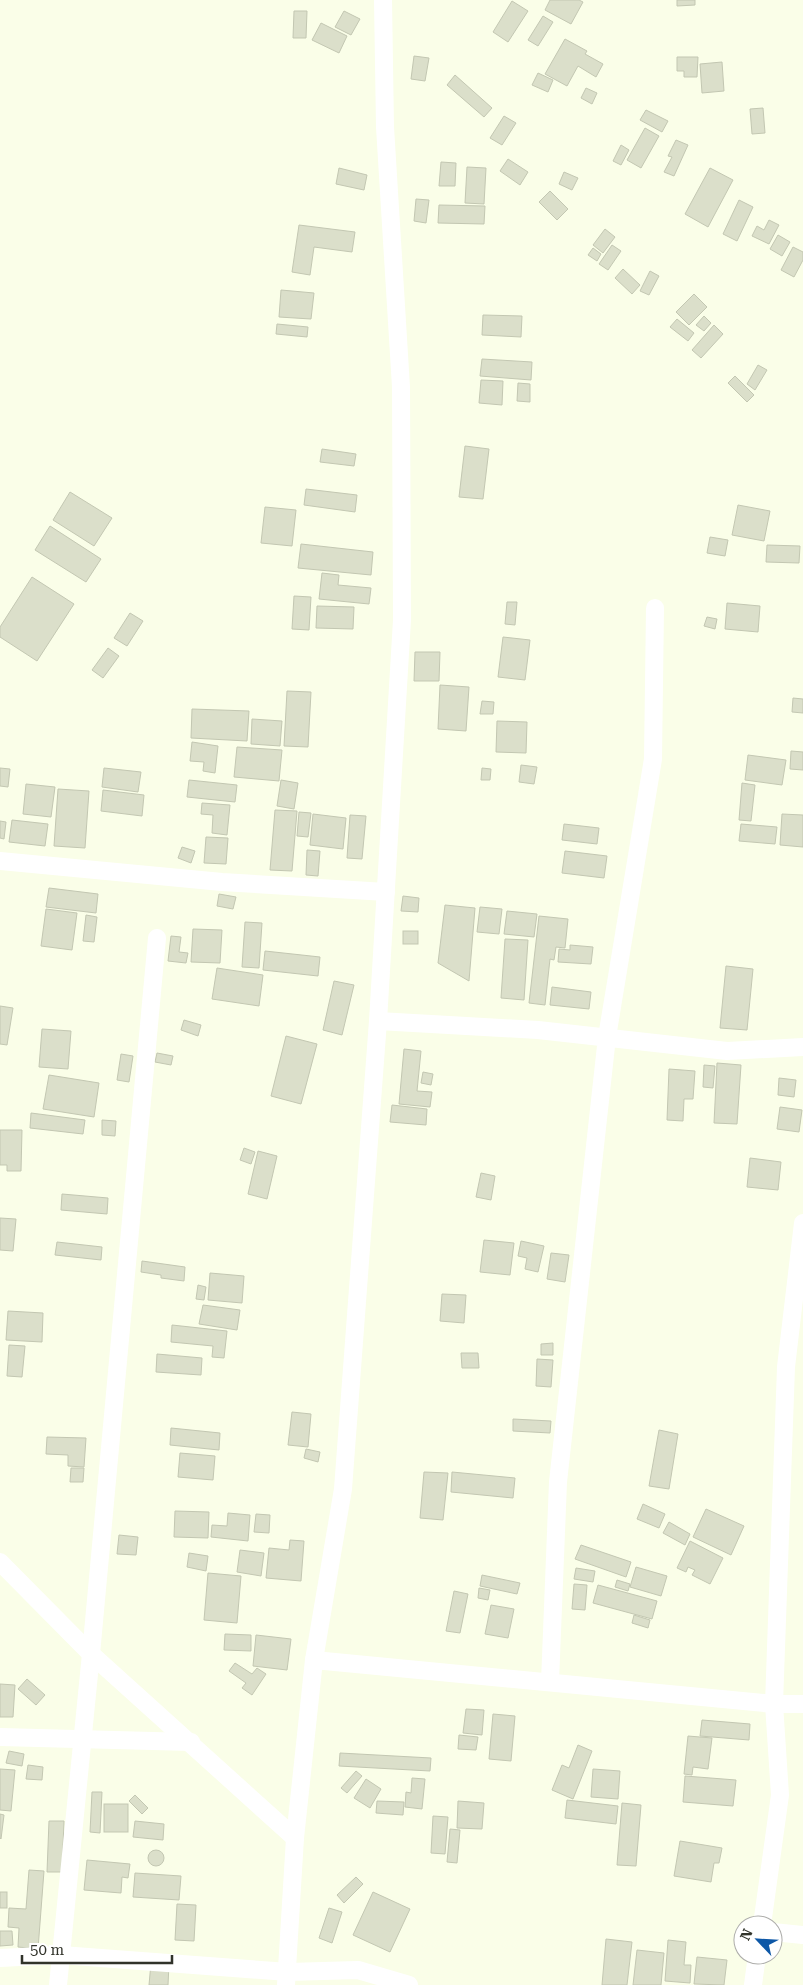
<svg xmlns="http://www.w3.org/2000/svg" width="803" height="1985" viewBox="0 0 803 1985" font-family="'Roboto Serif',serif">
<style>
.building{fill:#dbdfca;stroke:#c3c7b2}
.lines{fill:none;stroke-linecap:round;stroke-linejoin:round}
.street{stroke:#fff;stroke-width:18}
</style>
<rect width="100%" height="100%" fill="#fafee8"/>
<!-- building -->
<g class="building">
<path d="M550 0H579L583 2 571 24 545 10Z"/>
<path d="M677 0H695V5L677 6Z"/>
<path d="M512 1 528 11 508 42 493 32Z"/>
<path d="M294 11H307L306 38H293Z"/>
<path d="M344 11 360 19 351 35 335 27Z"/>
<path d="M543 16 553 22 538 46 528 40Z"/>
<path d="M321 23 347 36 339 53 312 40Z"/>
<path d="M565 39 587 51 585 54 603 64 596 77 578 66 567 86 545 74Z"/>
<path d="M414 56 429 58 425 81 411 79Z"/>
<path d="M677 57H698L697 77H684V71H677Z"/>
<path d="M722 62 724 91 702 93 700 64Z"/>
<path d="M538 73 553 80 548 92 532 85Z"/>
<path d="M455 75 492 108 484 117 447 85Z"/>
<path d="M586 88 597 93 592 104 581 98Z"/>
<path d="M763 108 765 133 752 134 750 109Z"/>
<path d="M646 110 668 121 662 132 640 120Z"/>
<path d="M504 116 516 123 502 145 490 138Z"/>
<path d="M645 128 659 136 641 168 627 160Z"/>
<path d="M676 140 688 145 674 176 664 172 672 157 668 156Z"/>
<path d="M621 145 629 150 621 165 613 161Z"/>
<path d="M508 159 528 172 520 185 500 171Z"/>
<path d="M441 162 456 163 455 186H439Z"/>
<path d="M467 167 486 168 484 204 465 203Z"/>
<path d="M339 168 367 175 364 190 336 184Z"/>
<path d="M710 168 733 180 708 227 685 214Z"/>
<path d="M564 172 578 178 572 190 559 184Z"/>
<path d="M550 191 568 209 557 220 539 202Z"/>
<path d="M416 199 429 200 426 223 414 221Z"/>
<path d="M739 200 753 207 737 241 723 234Z"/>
<path d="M439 205 485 206 484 224 438 223Z"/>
<path d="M769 220 779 225 769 244 752 236 757 226 764 230Z"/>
<path d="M299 225 355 232 352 252 314 247 310 275 292 272Z"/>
<path d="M605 229 615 237 603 253 593 245Z"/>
<path d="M778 235 790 242 782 256 770 249Z"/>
<path d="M612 245 621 251 608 270 599 264Z"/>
<path d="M793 247 803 252V260L794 277 781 270Z"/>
<path d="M593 248 601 254 597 261 588 255Z"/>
<path d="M623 269 640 285 632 294 615 278Z"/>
<path d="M650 271 659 276 649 295 640 291Z"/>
<path d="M281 290 314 293 311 319 279 317Z"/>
<path d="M694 294 707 307 689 325 676 312Z"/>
<path d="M483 315 522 316 521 337 482 335Z"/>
<path d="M704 316 711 323 704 331 696 325Z"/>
<path d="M677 319 694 333 688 341 670 327Z"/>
<path d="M277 324 308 327 307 337 276 334Z"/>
<path d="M714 325 723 334 701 358 692 350Z"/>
<path d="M482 359 532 362 531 380 480 376Z"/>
<path d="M758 365 767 370 755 390 747 384Z"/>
<path d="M735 376 754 395 747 402 728 383Z"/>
<path d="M481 380 503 381 502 405 479 403Z"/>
<path d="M518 383 530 384V402L517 401Z"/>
<path d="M465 446 489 449 483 499 459 497Z"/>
<path d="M322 449 356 454 354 466 320 462Z"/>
<path d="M306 489 357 495 355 512 304 505Z"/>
<path d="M70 492 112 518 94 546 53 520Z"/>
<path d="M738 505 770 511 764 541 732 535Z"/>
<path d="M265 507 296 510 292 546 261 543Z"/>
<path d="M50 526 101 559 86 582 35 550Z"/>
<path d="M710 537 728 540 725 556 707 553Z"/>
<path d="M301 544 373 552 371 575 298 568Z"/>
<path d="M767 545 800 546 799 563 766 562Z"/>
<path d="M322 573 339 575 338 585 371 588 369 604 319 599Z"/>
<path d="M32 577 74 604 37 661 0 637V627Z"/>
<path d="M294 596 311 597 309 630 292 629Z"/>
<path d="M507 602H517L515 625 505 624Z"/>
<path d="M727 603 760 606 758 632 725 629Z"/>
<path d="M317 606 354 607 353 629 316 628Z"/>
<path d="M130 613 143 621 127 646 114 638Z"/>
<path d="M707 617 717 619 715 629 704 626Z"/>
<path d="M503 637 530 640 525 680 498 677Z"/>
<path d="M108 648 119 656 103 678 92 670Z"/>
<path d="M415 652H440L439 681H414Z"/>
<path d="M440 685 469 687 466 731 438 729Z"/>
<path d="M287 691 311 692 308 747 284 746Z"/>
<path d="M793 698 803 699V713L792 712Z"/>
<path d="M482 701 494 702 493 714H480Z"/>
<path d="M192 709 249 711 247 741 191 738Z"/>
<path d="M252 719 282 721 280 746 251 744Z"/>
<path d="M497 721 527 722 526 753 496 752Z"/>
<path d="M192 742 218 746 215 773 203 771 204 762 190 761Z"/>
<path d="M237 747 282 750 279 781 234 777Z"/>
<path d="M791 751 803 752V770L790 769Z"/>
<path d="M748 755 786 760 782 785 745 780Z"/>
<path d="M521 765 537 767 534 784 519 782Z"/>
<path d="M0 768 10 769 8 787 0 786Z"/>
<path d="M104 768 141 772 138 792 102 787Z"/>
<path d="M482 768 491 769 490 780H481Z"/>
<path d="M189 780 237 785 235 802 187 797Z"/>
<path d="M281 780 298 783 294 809 277 806Z"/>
<path d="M742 783 755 785 751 821 739 820Z"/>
<path d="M26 784 55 787 51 817 23 814Z"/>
<path d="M58 789 89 791 85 848 54 846Z"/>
<path d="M103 790 144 795 142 816 101 811Z"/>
<path d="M202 803 230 805 227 835 212 833 213 815 201 814Z"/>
<path d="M275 810 297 811 292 871 270 870Z"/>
<path d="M299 812 311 813 308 837 297 836Z"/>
<path d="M313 814 346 818 343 849 310 845Z"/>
<path d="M782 814 803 815V847L780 845Z"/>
<path d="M350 815 366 816 362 859 347 858Z"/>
<path d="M12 820 48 824 45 846 9 842Z"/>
<path d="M0 821 6 822 4 839 0 838Z"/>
<path d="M564 824 599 828 597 844 562 840Z"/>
<path d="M741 824 777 827 775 844 739 841Z"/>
<path d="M206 837 228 838 226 864 204 863Z"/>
<path d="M182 847 195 851 191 863 178 858Z"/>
<path d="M307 850 320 851 318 876 306 875Z"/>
<path d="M565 851 607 856 604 878 562 873Z"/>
<path d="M49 888 98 894 96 913 46 907Z"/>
<path d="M219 894 236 897 233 909 217 906Z"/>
<path d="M403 896 419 898 418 912 401 911Z"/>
<path d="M445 905 475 908 469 981 438 963Z"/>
<path d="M480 907 502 909 499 934 477 932Z"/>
<path d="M46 909 77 913 72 950 41 946Z"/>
<path d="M507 911 537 914 534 937 504 934Z"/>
<path d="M86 915 97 917 94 942 83 941Z"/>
<path d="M539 916 568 919 565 948 556 947 554 960 550 959 545 1005 529 1003Z"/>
<path d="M245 922 262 923 259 968 242 967Z"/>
<path d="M193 929 222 930 220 963 191 962Z"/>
<rect x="403" y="931" width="15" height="13"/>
<path d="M171 936 181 937 179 952 188 953 186 963 168 961Z"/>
<path d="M505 939 528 940 524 1000 501 998Z"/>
<path d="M570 945 593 947 591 964 558 962 559 949 570 950Z"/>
<path d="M265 951 320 957 318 976 263 970Z"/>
<path d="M726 966 753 969 747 1030 720 1028Z"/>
<path d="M217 968 263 975 259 1006 212 999Z"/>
<path d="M334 981 354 985 342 1035 323 1030Z"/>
<path d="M552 987 591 992 589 1009 550 1005Z"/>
<path d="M0 1006 13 1008 7 1045 0 1044Z"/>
<path d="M184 1020 201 1025 198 1036 181 1030Z"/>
<path d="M42 1029 71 1031 68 1069 39 1067Z"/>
<path d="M286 1036 317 1044 301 1104 271 1096Z"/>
<path d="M404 1049 421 1051 417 1091 432 1092 430 1107 399 1104Z"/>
<path d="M157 1053 173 1056 171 1065 155 1062Z"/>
<path d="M121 1054 133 1056 129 1082 117 1080Z"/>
<path d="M717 1063 741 1065 737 1124 714 1123Z"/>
<path d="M704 1065 715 1066 713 1088 703 1087Z"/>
<path d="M669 1069 695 1071 693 1099H684L683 1121 667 1120Z"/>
<path d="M423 1072 433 1074 431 1085 421 1083Z"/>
<path d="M49 1075 99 1083 94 1117 43 1109Z"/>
<path d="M779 1078 796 1080 794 1097 778 1095Z"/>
<path d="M392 1105 427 1109 426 1125 390 1122Z"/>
<path d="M780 1107 802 1110 799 1132 777 1129Z"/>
<path d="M31 1113 85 1120 83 1134 30 1128Z"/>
<path d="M102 1120 116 1121 115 1136 102 1135Z"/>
<path d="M0 1130H22L21 1171H7V1165H0Z"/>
<path d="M244 1148 255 1152 251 1164 240 1160Z"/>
<path d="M258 1151 277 1156 267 1199 248 1194Z"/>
<path d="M750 1158 781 1162 778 1190 747 1187Z"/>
<path d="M481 1173 495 1176 491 1200 476 1197Z"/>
<path d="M62 1194 108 1198 107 1214 61 1210Z"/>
<path d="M0 1218 16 1219 13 1251 0 1250Z"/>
<path d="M484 1240 514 1243 510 1275 480 1272Z"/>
<path d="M521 1241 544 1246 538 1272 525 1269 527 1258 518 1256Z"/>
<path d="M57 1242 102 1247 101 1260 55 1255Z"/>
<path d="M551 1253 569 1255 565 1282 547 1279Z"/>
<path d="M142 1261 185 1267 184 1281 161 1278V1275L141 1272Z"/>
<path d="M210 1273 244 1276 242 1303 208 1300Z"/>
<path d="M198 1285 206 1287 204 1300 196 1299Z"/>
<path d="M442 1294 466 1295 464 1323 440 1321Z"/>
<path d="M203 1305 240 1310 237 1330 199 1324Z"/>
<path d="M8 1311 43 1313 42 1342 6 1340Z"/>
<path d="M172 1325 227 1331 224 1358 212 1357 213 1346 171 1342Z"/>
<path d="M553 1343V1355H541V1344Z"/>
<path d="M9 1345 25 1346 22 1377 7 1376Z"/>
<path d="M461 1353H478L479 1368H462Z"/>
<path d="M157 1354 202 1358 201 1375 156 1372Z"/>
<path d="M537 1359 553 1360 551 1387 536 1386Z"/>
<path d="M292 1412 311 1414 308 1447 288 1445Z"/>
<path d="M513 1419 551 1421 550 1433 513 1431Z"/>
<path d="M171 1428 220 1433 219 1450 170 1445Z"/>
<path d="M659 1430 678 1434 669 1489 649 1486Z"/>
<path d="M47 1437 86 1438 84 1467 68 1466V1455L46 1454Z"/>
<path d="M306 1449 320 1452 318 1462 304 1458Z"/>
<path d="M180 1453 215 1456 213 1480 178 1477Z"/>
<path d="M71 1468H84L83 1482H70Z"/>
<path d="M424 1472 448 1473 443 1520 420 1518Z"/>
<path d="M452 1472 515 1478 513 1498 451 1492Z"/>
<path d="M643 1504 665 1514 659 1528 637 1519Z"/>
<path d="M706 1509 744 1526 731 1555 693 1537Z"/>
<path d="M175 1511 209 1512 208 1538 174 1537Z"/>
<path d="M228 1513 250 1515 248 1541 211 1537 212 1525 227 1526Z"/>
<path d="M256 1514 270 1515 269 1533 254 1532Z"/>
<path d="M669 1522 690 1534 685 1545 663 1533Z"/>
<path d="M119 1535 138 1537 136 1555 117 1554Z"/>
<path d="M290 1540 304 1541 301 1581 266 1578 269 1548 289 1550Z"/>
<path d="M690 1541 723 1558 710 1584 692 1575 695 1570 688 1567 686 1572 677 1568Z"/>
<path d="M581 1545 631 1562 626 1577 575 1559Z"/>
<path d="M240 1550 264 1553 261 1576 237 1572Z"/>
<path d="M189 1553 208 1556 206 1571 187 1567Z"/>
<path d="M636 1567 667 1576 661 1596 630 1587Z"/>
<path d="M576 1568 595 1571 593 1582 574 1579Z"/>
<path d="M208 1573 241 1576 237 1623 204 1620Z"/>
<path d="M482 1575 520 1583 517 1594 480 1586Z"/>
<path d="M617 1580 630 1584 628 1591 615 1587Z"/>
<path d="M574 1584 587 1585 585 1610 572 1609Z"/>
<path d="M598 1585 657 1601 652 1619 593 1603Z"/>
<path d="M479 1588 490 1590 488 1600 478 1598Z"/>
<path d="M454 1591 468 1594 460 1633 446 1631Z"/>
<path d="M491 1605 514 1609 508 1638 485 1634Z"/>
<path d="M634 1615 650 1620 648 1628 632 1623Z"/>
<path d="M225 1634 251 1635V1651L224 1650Z"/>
<path d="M256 1635 291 1639 287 1670 253 1666Z"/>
<path d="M235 1663 252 1674 257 1668 266 1674 252 1695 242 1688 246 1683 229 1671Z"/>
<path d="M27 1679 45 1695 36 1705 18 1689Z"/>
<path d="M0 1684 15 1685 13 1717H0Z"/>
<path d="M466 1709 484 1710 482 1735 463 1733Z"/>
<path d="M493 1714 515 1716 511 1761 489 1759Z"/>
<path d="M702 1720 750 1724 749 1740 700 1736Z"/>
<path d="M459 1735 478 1737 476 1750 458 1749Z"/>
<path d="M688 1736 712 1738 708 1769 693 1767 692 1775 684 1774Z"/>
<path d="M578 1745 592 1751 573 1799 552 1790 562 1765 569 1768Z"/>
<path d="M9 1751 24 1754 22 1766 6 1763Z"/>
<path d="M340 1753 431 1758 430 1771 339 1766Z"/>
<path d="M28 1765 43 1767 42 1780 26 1779Z"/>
<path d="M0 1769 15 1770 11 1811 0 1810Z"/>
<path d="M593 1769 620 1771 618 1799 591 1797Z"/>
<path d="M356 1771 362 1776 347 1793 341 1788Z"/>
<path d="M685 1776 736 1780 733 1806 683 1802Z"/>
<path d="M412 1778 425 1779 422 1809 405 1807 406 1792 411 1793Z"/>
<path d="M366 1779 381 1789 370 1808 354 1798Z"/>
<path d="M92 1792H102L100 1833 90 1832Z"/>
<path d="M135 1795 148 1808 142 1814 129 1801Z"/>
<path d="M567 1800 618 1806 616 1824 565 1818Z"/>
<path d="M377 1801 404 1802 403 1815 376 1813Z"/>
<path d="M458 1801 484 1803 482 1829 457 1828Z"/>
<path d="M622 1803 641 1805 636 1866 617 1865Z"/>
<rect x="104" y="1804" width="24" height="28"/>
<path d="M0 1814 4 1815 1 1839 0 1838Z"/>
<path d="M433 1816 448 1817 445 1854 431 1853Z"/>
<path d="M49 1821H64L62 1872H47Z"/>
<path d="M135 1821 164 1824 163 1840 133 1837Z"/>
<path d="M450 1829 460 1830 457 1863 447 1862Z"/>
<path d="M680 1841 722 1848 719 1863H714L711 1882 674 1876Z"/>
<circle cx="156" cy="1858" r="8"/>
<path d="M87 1860 130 1864 128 1878 122 1877 121 1893 84 1890Z"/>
<path d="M29 1870 44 1871 38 1949 18 1947 19 1928 8 1927 9 1908 26 1909Z"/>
<path d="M135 1873 181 1876 179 1900 133 1897Z"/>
<path d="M356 1877 363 1884 344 1903 337 1895Z"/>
<rect x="0" y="1892" width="7" height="16"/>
<path d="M373 1892 410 1909 390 1952 353 1935Z"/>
<path d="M177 1904 196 1905 194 1941 175 1940Z"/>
<path d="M329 1908 342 1912 332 1943 319 1938Z"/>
<path d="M0 1931H12L13 1945 0 1946Z"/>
<path d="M606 1939 632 1942 627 1985H602Z"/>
<path d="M668 1940 686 1942 684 1965H691L690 1983 665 1981Z"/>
<path d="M637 1950 664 1953 661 1985H633Z"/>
<path d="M697 1957 727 1960 724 1985 694 1984Z"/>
<path d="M151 1963 169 1964 168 1985H149Z"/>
</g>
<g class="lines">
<!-- street -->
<g class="street">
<path d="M0 861 222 882 386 892"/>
<path d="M378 1021 538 1030 727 1051 803 1047"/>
<path d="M0 1562 91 1654 295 1838"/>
<path d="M314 1660 774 1704H803"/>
<path d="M550 1682 558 1482 607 1037 653 759 655 608"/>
<path d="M0 1737 191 1742"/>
<path d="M762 1925 780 1795 774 1704 786 1367 803 1223"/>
<path d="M773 1932 803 1935"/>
<path d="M0 1958 61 1955 288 1972 358 1970 409 1985"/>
<path d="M58 1985 91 1654 157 938"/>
<path d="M286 1985 295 1838 314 1660 343 1489 378 1021 402 620 401 387 385 127 383 0"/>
<path d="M753 1985 757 1955"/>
</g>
</g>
<!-- north arrow -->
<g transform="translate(758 1940) rotate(295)"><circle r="24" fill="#ffffff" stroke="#adadaa"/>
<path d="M0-4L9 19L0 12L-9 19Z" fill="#0e58a7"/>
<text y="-8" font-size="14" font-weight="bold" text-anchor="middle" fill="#31332a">N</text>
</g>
<!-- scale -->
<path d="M22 1955v8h150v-8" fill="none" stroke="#31332a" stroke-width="2.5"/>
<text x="30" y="1955" font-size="15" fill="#31332a" stroke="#ffffff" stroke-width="4" paint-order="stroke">50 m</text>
</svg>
